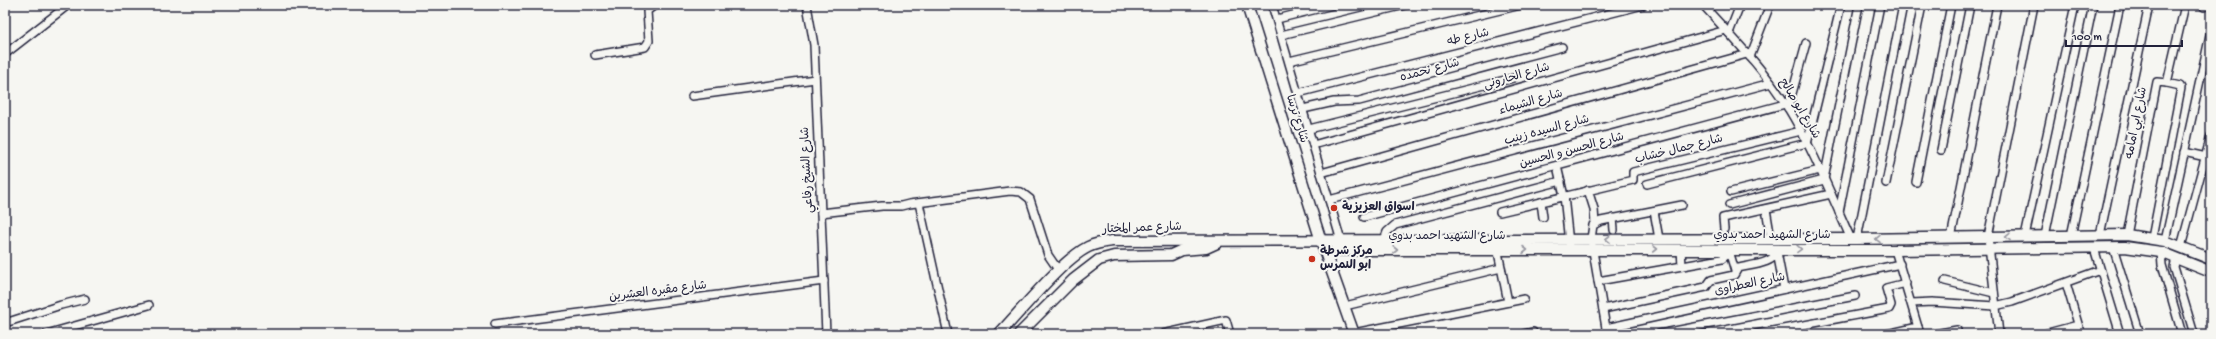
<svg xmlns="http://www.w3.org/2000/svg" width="2216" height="339" viewBox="0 0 2216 339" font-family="'Gochi Hand','Playpen Sans Arabic',sans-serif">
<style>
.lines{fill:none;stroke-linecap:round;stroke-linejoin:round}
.street-casing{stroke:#22223b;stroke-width:10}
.secondary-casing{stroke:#22223b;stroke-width:13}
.street{stroke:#f6f6f2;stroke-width:7}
.secondary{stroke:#f6f6f2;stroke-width:10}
.oneway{stroke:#9797a0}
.poi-dot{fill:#c8321e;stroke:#f6f6f2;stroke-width:1.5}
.labels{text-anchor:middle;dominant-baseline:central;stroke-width:4;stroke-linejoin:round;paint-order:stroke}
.street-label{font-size:12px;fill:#22223b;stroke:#f6f6f2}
.poi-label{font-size:12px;font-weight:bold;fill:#22223b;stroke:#f6f6f2;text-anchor:start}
</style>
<rect width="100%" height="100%" fill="#f6f6f2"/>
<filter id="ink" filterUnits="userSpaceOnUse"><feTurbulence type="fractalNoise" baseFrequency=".025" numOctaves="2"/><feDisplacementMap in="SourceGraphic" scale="8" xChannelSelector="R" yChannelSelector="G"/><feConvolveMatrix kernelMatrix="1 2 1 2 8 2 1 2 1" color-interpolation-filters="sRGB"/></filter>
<g filter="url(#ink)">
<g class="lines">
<defs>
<g id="street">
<path d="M807 5 814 45 826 334"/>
<path d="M1272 5 1341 241"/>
<path d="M1703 5C1733 38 1765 70 1788 108 1813 149 1831 195 1851 239"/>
<path d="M2204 7V5"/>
<path d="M1277 19 1333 5"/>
<path d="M1729 33 1740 5"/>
<path d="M1281 35 1405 5"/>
<path d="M5 54 68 5"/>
<path d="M595 55 645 47 649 41 647 11 655 5"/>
<path d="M1750 57 1770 5"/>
<path d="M1289 61 1521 5"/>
<path d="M1298 93 1643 5"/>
<path d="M692 96 815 79"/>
<path d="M1788 108 1806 43"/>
<path d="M1303 109 1334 102 1359 101 1562 47"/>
<path d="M1309 129 1513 78"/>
<path d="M1807 144 1841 5"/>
<path d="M1313 145 1726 30"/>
<path d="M1941 150 1970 5"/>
<path d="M2184 152 2206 157"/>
<path d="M1557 166 1564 196 1569 243"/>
<path d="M1321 173 1747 54"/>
<path d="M1824 179 1859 5"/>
<path d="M1916 182 1951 5"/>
<path d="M1886 183 1922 5"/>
<path d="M1647 184 1807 143"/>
<path d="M1588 190 1594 209 1595 224"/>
<path d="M1731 192 1820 170"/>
<path d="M1329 200 1771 83"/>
<path d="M1541 202 1543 217"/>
<path d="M919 203 948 334"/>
<path d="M1729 205 1824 180"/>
<path d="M1766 209 1771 239"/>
<path d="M1654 211 1659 239"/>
<path d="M1500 212 1633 180V172L1801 131"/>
<path d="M1839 212 1880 5"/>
<path d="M821 213 882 206H901L909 204 1010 191 1021 192 1030 199 1048 255 1059 271"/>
<path d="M1364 217 1785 104"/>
<path d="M1613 218 1614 230"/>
<path d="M1724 229 1723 218 1831 194"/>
<path d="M2100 235 2149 5"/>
<path d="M2127 235 2157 82 2167 83 2185 5"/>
<path d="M2025 236 2075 5"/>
<path d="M2045 236 2093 5"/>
<path d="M2071 236 2120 5"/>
<path d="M1951 238 1997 5"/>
<path d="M2152 238 2181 88 2180 86 2167 83"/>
<path d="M1857 239 1903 5"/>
<path d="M1384 240 1387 232 1395 225 1561 181"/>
<path d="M2165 241 2211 30"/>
<path d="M1497 247 1508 302"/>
<path d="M2113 247 2140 334"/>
<path d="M2181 247 2211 136"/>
<path d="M2094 248 2120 334"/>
<path d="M1681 249 1682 266"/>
<path d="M1895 250 1920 334"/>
<path d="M1777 252 1784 289"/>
<path d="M2161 252 2162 265 2182 334"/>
<path d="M1730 254 1735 271"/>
<path d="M2176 258 2174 267 2194 334"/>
<path d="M1598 281 1722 259 1734 249"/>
<path d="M1945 281 1994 293"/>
<path d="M2066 283 2081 334"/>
<path d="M1912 303 1932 302 1995 306 2012 302 2100 270"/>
<path d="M1345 306 1501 268"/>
<path d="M1603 309 1706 287 1711 280 1734 275 1738 268C1750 265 1777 264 1777 249"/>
<path d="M5 323 61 305 85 299"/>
<path d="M495 324 824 281"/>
<path d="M1606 328 1900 264"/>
<path d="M1354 333 1524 299"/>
<path d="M46 334 149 305"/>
<path d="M1163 334 1226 320 1230 334"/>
<path d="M1524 334 1533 332"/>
<path d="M1607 334 1591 239 1593 225 1601 221 1682 205"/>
<path d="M1659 334 1855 296"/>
<path d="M1756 334 1889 309 1891 305 1886 288 1906 283"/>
<path d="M1887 334 1918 327"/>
<path d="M1934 334 1957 330"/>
<path d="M1999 334 1988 237 2034 5"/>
<path d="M2044 334 2078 325"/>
</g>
<g id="secondary">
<path d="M1247 5 1321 241 1354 334"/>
<path d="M1335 241 1336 247 1339 250H1895L2125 247 2161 252 2211 272"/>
<path d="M999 334C1021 311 1062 260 1088 247 1096 243 1104 242 1112 241L1857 239 2127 235 2165 241 2211 259"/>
<path d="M1019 334 1073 280 1099 260 1114 256 1171 255 1182 250 1206 248 1217 243"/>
</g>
</defs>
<!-- street casing -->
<use href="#street" class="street-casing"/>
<!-- secondary casing -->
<use href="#secondary" class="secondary-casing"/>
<!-- street -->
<use href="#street" class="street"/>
<!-- secondary -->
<use href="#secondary" class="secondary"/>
</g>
<!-- one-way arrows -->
<defs><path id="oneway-chevron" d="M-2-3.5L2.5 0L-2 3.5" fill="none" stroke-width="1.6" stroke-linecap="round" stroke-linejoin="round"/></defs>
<g class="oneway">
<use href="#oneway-chevron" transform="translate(2008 237) rotate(179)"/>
<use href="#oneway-chevron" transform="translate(1608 239) rotate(180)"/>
<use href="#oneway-chevron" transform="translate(1878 239) rotate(179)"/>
<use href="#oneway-chevron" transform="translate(1655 249)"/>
<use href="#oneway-chevron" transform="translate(1799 249) rotate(1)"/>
<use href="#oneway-chevron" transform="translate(1395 250)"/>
<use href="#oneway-chevron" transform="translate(1525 250)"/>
</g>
</g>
<!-- markers -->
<g class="poi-dot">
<circle cx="1334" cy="208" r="4"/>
<circle cx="1312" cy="259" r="4"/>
</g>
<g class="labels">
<!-- street labels -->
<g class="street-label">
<text transform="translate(1468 38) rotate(-13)">شارع طه</text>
<text transform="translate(1430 71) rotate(-15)">شارع نحمده</text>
<text transform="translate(1517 77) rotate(-16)">شارع الحارونى</text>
<text transform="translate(1531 103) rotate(-16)">شارع الشيماء</text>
<text transform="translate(1799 109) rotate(59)">شارع ابو صالح</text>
<text transform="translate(1296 119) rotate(73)">شارع ترسا</text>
<text transform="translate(2137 123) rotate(-79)">شارع ابي امامه</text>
<text transform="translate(1547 131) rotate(-15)">شارع السيده زينب</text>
<text transform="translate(1679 150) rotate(-14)">شارع جمال خشاب</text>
<text transform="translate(1572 151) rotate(-15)">شارع الحسن و الحسين</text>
<text transform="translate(808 170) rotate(-93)">شارع الشيخ رفاعي</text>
<text transform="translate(1142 229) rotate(-2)">شارع عمر المختار</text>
<text x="1772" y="236">شارع الشهيد احمد بدوي</text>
<text x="1447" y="237">شارع الشهيد احمد بدوي</text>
<text transform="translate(1750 285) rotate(-12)">شارع العطراوى</text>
<text transform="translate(658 292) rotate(-7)">شارع مقبره العشرين</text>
</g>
<!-- poi labels -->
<g class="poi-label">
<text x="1342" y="208">اسواق العزيزية</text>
<text x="1320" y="252">مركز شرطة<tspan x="1320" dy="14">ابو النمرس</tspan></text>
</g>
</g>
<!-- margin -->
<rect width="2216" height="339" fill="none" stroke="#f6f6f2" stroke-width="20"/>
<rect x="10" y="10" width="2196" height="319" fill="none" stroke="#22223b" stroke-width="1.5" filter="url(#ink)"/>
<!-- scale -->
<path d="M2066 40v6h116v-6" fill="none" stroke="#22223b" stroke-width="2"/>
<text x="2072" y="40" font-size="12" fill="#22223b" stroke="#f6f6f2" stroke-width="3" paint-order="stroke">100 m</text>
</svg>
